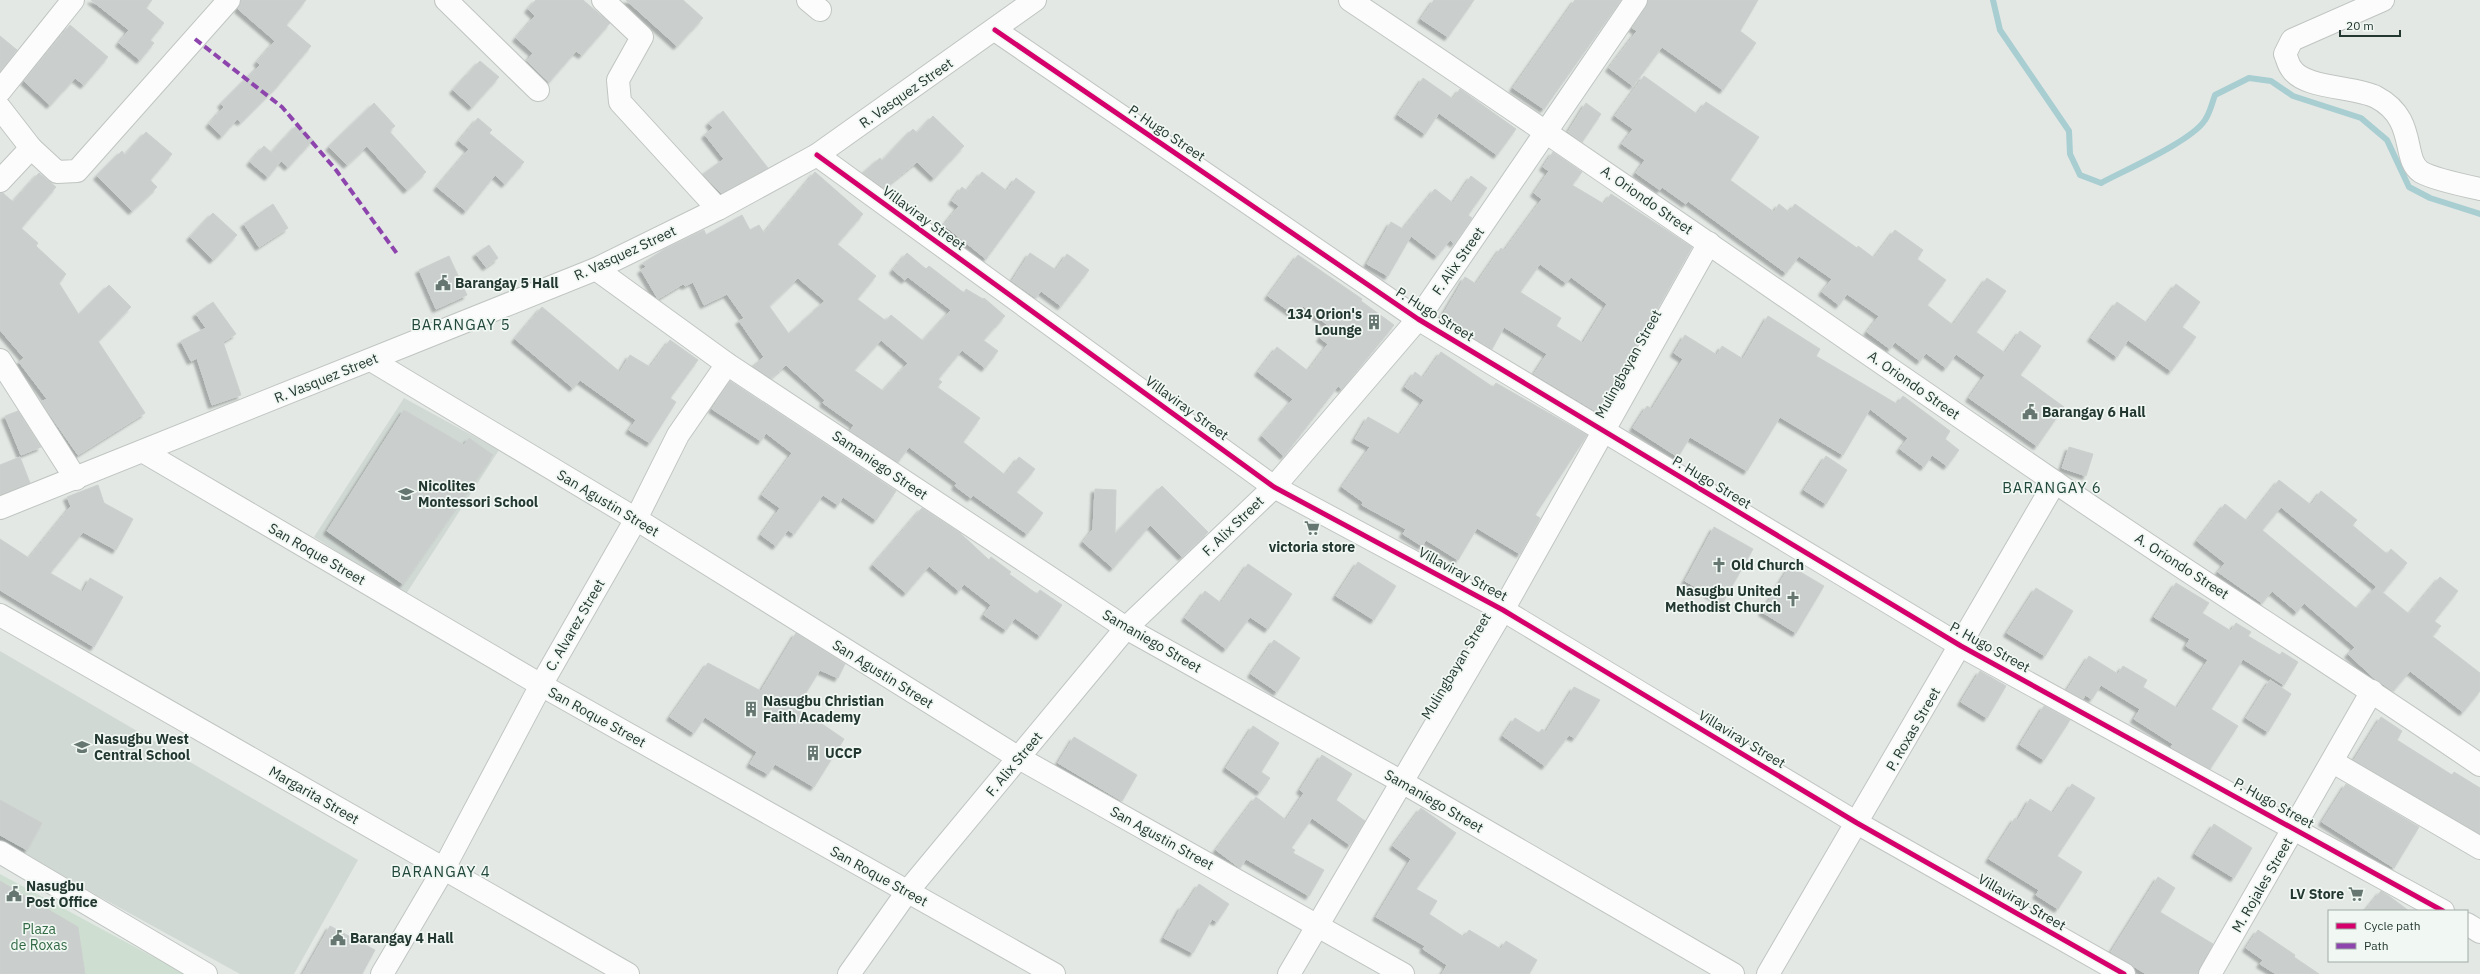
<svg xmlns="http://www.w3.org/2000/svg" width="2480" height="974" viewBox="0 0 2480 974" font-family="'IBM Plex Sans',sans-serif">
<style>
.built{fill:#d1d9d5}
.green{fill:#cedfd2}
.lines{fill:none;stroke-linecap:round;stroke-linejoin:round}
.stream{stroke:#a8ced1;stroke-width:6}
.building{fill:#cacfcd;stroke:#ccd0ce;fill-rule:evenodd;filter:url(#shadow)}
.street-casing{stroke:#c0c5c2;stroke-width:24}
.secondary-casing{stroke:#bfc5c2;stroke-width:24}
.street{stroke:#fbfcfb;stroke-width:22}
.secondary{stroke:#fbfcfb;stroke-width:22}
.quiet{stroke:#8e44ad;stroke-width:4;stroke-dasharray:8 4;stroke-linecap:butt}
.cycleway-casing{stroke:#f1f7f3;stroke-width:8}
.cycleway{stroke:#d6006c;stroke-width:5}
.labels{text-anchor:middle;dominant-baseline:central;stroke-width:3.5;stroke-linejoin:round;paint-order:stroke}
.street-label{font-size:14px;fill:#233831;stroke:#f1f7f3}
.poi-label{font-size:14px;font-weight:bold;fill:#233831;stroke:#f1f7f3;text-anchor:start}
.park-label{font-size:14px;fill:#336a45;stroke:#f1f7f3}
.neighbourhood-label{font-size:15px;letter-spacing:1px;fill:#22483c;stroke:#f1f7f3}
</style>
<defs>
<filter id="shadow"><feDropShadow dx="-3.5" dy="3.5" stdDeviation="1" flood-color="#0004"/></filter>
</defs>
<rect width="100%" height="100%" fill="#e3e8e5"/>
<!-- built -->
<g class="built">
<path d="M404 398 499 450 406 594 314 537Z"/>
<path d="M0 651 358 860 294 974H240L0 842Z"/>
</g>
<!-- green -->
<path class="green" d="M0 874 185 974H0Z"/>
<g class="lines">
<!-- stream -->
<path class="stream" d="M1993 0 2000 30 2069 131 2070 154 2080 175 2101 183C2125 170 2192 141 2205 120 2210 113 2212 103 2215 95L2249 78 2271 81 2293 96 2361 118 2387 140 2409 187 2430 198 2480 214"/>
</g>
<!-- building -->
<g class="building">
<path d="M91 0H152L146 8 164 23 150 40 154 43 140 60 119 43 129 30Z"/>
<path d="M241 0H306L286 25 311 46 278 85 241 122 237 119 222 136 209 124 224 107 221 104 260 65 257 62 275 41 238 9Z"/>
<path d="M536 0H583L610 23 582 55 576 51 549 82 527 61 533 53 516 38 535 16 528 9Z"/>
<path d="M626 0H683L703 18 677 46Z"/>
<path d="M1434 0H1474L1448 37 1421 19Z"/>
<path d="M1575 0H1621L1544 109 1513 88Z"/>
<path d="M1648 0H1758L1740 31 1756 43 1723 90 1662 47 1633 86 1609 68 1637 31 1632 28 1646 7Z"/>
<path d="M70 25 108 57 84 85 75 78 50 105 24 81Z"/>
<path d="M0 36 17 50 0 71Z"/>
<path d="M480 61 499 77 472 107 453 90Z"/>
<path d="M1644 76 1697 114 1706 102 1759 137 1730 180 1774 212 1779 204 1789 212 1795 204 1857 248 1858 246 1874 258 1895 230 1923 250 1917 259 1946 280 1927 305 1953 325 1987 278 2006 291 1976 332 2005 353 2020 331 2041 346 2020 375 2064 407 2037 446 1969 398 1985 375 1956 354 1946 368 1926 353 1920 361 1895 342 1890 349 1867 332 1879 316 1847 294 1839 305 1822 292 1832 279 1799 256 1786 273 1688 201 1686 204 1662 187 1660 190 1636 173 1645 160 1622 144 1633 129 1615 116Z"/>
<path d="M1423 78 1453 99 1460 89 1516 129 1497 155 1439 113 1425 134 1398 115Z"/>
<path d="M374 103 395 126 389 131 426 172 407 190 367 146 347 165 329 147Z"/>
<path d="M1586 103 1601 114 1582 142 1568 132Z"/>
<path d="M723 111 768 168 721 193 703 174 724 159 705 135 713 128 709 123Z"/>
<path d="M933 116 964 146 934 178 917 162 884 188 863 173 880 158 882 161 913 129 917 133Z"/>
<path d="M478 118 492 130 489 133 524 162 505 184 495 175 466 211 437 187 469 149 459 141Z"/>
<path d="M297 125 313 140 288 167 272 152Z"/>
<path d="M146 132 172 154 150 180 157 187 132 211 97 176 122 151 125 155Z"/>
<path d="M264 146 281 161 268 177 250 162Z"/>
<path d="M1553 152 1582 172 1572 185 1604 204 1611 194 1692 247 1599 413 1534 374 1547 354 1504 327 1492 349 1441 318 1465 277 1476 284 1501 248 1504 251 1542 199 1534 193 1549 171 1543 167ZM1540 264 1566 283 1571 277 1607 304 1583 343 1556 326 1561 318 1520 292Z"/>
<path d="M815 172 863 214 837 244 876 276 857 299 886 321 891 315 923 341 951 310 908 277 905 280 893 270 907 253 926 269 929 266 964 293 966 289 983 299 984 298 1005 316 983 340 998 351 985 368 962 350 938 379 942 382 937 387 980 418 963 442 1005 475 1019 457 1035 469 1016 492 1043 513 1027 534 973 495 971 498 955 486 957 483 909 447 898 462 850 431 854 425 823 403 825 400 786 365 771 378 753 366 764 357 739 321 744 318 727 294 704 305 693 282 685 286 683 284 658 299 641 270 646 267 643 263 665 249 704 230 706 235 742 215 750 230 759 225 764 233ZM798 278 825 301 789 334 769 306ZM881 340 908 363 883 391 854 370Z"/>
<path d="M982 172 1007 191 1016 178 1035 192 986 259 944 225 959 206 952 201 962 187 967 191Z"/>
<path d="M39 173 56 187 21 228 38 243 36 246 66 274 59 283 79 315 109 285 131 307 98 341 145 413 78 455 41 402 47 399 19 362 24 358 0 330V193H3L13 202Z"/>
<path d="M1471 176 1487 188 1468 215 1472 218 1454 244 1450 240 1437 256 1411 236 1388 276 1367 264 1391 222 1403 229 1435 189 1453 203Z"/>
<path d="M273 204 288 228 259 247 244 224Z"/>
<path d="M213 213 237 235 213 260 190 237Z"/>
<path d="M489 245 498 258 486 267 476 254Z"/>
<path d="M1030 253 1056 270 1067 254 1089 270 1061 306 1041 291 1036 298 1012 281Z"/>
<path d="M1298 255 1362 299 1361 301 1394 325 1342 389 1338 386 1284 456 1262 436 1293 399 1258 372 1277 347 1308 371 1328 344 1320 338 1329 326 1303 306 1296 316 1268 296Z"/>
<path d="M449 256 467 295 436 309 419 270Z"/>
<path d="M2176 284 2200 302 2182 327 2196 337 2171 371 2128 340 2117 357 2091 338 2117 302 2147 323Z"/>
<path d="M213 302 236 334 223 342 241 395 212 405 197 358 191 361 181 341 206 328 196 314Z"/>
<path d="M542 307 620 372 630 355 650 367 670 340 698 360 670 398 676 402 650 443 629 430 636 420 580 380 573 388 515 339Z"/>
<path d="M1768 316 1820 349 1816 356 1897 404 1903 396 1950 431 1945 439 1959 450 1947 466 1932 455 1924 467 1900 449 1908 438 1870 409 1843 455 1780 417 1747 471 1690 437 1678 457 1633 428 1647 406 1652 409 1683 359 1674 353 1685 335 1717 355 1722 346 1743 359Z"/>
<path d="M1441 352 1493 387 1496 383 1587 435 1535 515 1540 518 1520 554 1477 528 1458 560 1426 540 1422 546 1403 534 1406 529 1362 505 1363 502 1342 487 1370 447 1355 439 1368 417 1400 435 1424 400 1405 387 1415 372 1423 378Z"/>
<path d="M730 381 896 491 876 520 843 497 838 505 823 495 794 534 788 530 776 546 761 535 780 508 762 495 792 453 766 433 761 441 712 409Z"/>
<path d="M404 410 464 445 469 438 493 455 403 584 327 531Z"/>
<path d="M18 411 41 447 21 455 5 416Z"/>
<path d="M2069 447 2093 454 2086 476 2062 468Z"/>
<path d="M1826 456 1847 470 1826 504 1804 490Z"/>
<path d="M20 457 30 483 0 495V465Z"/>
<path d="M2279 480 2311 505 2321 491 2357 520 2352 525 2387 554 2391 549 2407 563 2383 592 2281 507 2262 530 2357 609 2376 587 2409 614 2440 577 2458 591 2434 621 2441 626 2432 636 2480 673V691L2463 712 2410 671 2393 691 2374 678 2348 654 2355 647 2304 603 2297 612 2272 591 2262 603 2218 572 2225 563 2197 541 2225 504 2247 521Z"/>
<path d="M98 485 104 503 133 519 116 550 83 532 50 573 83 592 90 578 123 597 94 647 0 590V539L29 558 71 506 67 497Z"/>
<path d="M1162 486 1208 532 1182 557 1150 525 1113 568 1083 542 1093 529 1095 489 1116 490 1115 534Z"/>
<path d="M922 508 960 533 989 560 991 557 1011 572 1009 574 1037 594 1040 590 1062 605 1040 636 1015 618 1006 630 984 615 991 605 964 584 959 591 929 566 906 593 873 565Z"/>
<path d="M1714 527 1753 549 1723 602 1685 581Z"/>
<path d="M1358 562 1396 586 1374 620 1336 596Z"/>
<path d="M1248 564 1292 594 1268 629 1250 617 1226 649 1185 618 1205 591 1221 603Z"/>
<path d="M1790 566 1824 586 1796 633 1762 612Z"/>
<path d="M2176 583 2209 603 2202 613 2231 631 2236 623 2251 632 2248 636 2280 655 2282 652 2298 662 2284 685 2243 659 2211 709 2238 726 2210 769 2171 747 2173 744 2134 719 2140 709 2101 685 2092 699 2085 695 2083 699 2067 690 2089 656 2118 674 2123 666 2147 680 2143 687 2177 708 2208 660 2186 646 2190 639 2154 617Z"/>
<path d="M2036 588 2073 611 2045 656 2007 633Z"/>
<path d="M796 633 845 664 838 678 820 670 797 707 844 739 814 787 775 764 768 774 750 764 757 752 705 717 694 733 670 717 708 663 761 691Z"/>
<path d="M1274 640 1300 658 1277 692 1251 674Z"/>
<path d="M1980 671 2006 686 1987 718 1961 702Z"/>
<path d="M2270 680 2291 694 2268 732 2246 718Z"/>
<path d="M1574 687 1600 700 1575 738 1569 735 1545 766 1503 736 1515 718 1539 733 1542 729 1546 732Z"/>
<path d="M2044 706 2070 720 2044 760 2020 745Z"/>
<path d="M2381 717 2402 731 2397 740 2452 775 2454 772 2480 788V834L2354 760Z"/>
<path d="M1253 726 1279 743 1261 772 1270 778 1260 792 1226 768Z"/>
<path d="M1074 737 1137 775 1122 801 1058 763Z"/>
<path d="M1322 755 1352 774 1336 800 1365 821 1350 845 1312 818 1291 848 1295 850 1293 853 1324 870 1309 896 1246 859 1240 868 1216 850 1256 797 1286 820 1304 793 1300 790Z"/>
<path d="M2072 784 2095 798 2057 856 2082 872 2058 909 2036 895 2039 890 1989 859 2015 818 2018 820 2030 799 2053 813Z"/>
<path d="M2346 784 2419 827 2394 868 2322 822Z"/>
<path d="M0 800 42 823 27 850 0 835Z"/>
<path d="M1421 808 1456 833 1416 889 1437 901 1429 914 1464 937 1469 930 1501 949 1506 941 1537 960 1529 974H1442L1447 965 1423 949 1425 946 1376 917 1411 859 1393 846Z"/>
<path d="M2214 824 2252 848 2234 878 2195 854Z"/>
<path d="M2158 877 2175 888 2160 912 2213 944 2198 974H2146L2111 952Z"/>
<path d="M0 881 78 927 85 974H0Z"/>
<path d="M1199 884 1229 904 1217 922 1212 919 1193 953 1164 938 1182 906 1184 907Z"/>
<path d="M2381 891 2389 896 2409 911H2365Z"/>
<path d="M330 926 375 950 362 974H303Z"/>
<path d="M2258 930 2295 955 2294 957 2319 974H2276L2260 964 2263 960 2246 948Z"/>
</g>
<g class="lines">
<defs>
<g id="street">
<path d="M446 0 538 90"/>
<path d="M603 0 642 37 618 80 620 102 718 209"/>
<path d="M808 0 820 10"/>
<path d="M1350 0C1586 157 1818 320 2052 480 2193 577 2339 668 2480 765"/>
<path d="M2383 0 2292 40 2285 54C2287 58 2288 64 2291 68 2303 89 2354 86 2376 97 2418 119 2401 159 2421 172 2433 179 2466 186 2480 189"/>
<path d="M995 30 1418 319 1961 646 2443 911"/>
<path d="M0 91 73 0"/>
<path d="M0 108 31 148 57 172 77 171 229 0"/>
<path d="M817 155 1274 487 1503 610 1857 823 2124 974"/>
<path d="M0 181 31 148"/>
<path d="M596 269 727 364 1126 628 1402 782 1733 974"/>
<path d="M0 360 76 479"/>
<path d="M371 360 636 519 1019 758 1403 974"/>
<path d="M144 452 541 685 1054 974"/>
<path d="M0 508 596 269 718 209 817 155 1035 0"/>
<path d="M0 615 628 974"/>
<path d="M2333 762 2480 848"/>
<path d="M0 852 206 974"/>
<path d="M2467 924 2480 932"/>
<path d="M382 974 443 870 541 685 636 519 678 435 727 364"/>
<path d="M1289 974 1503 610 1709 243"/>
<path d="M1768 974 2055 482"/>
<path d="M2210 974 2372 691"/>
</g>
<path id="secondary" d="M849 974 907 892 1126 628 1274 487 1418 319 1636 0"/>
</defs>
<!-- street casing -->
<use href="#street" class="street-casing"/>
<!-- secondary casing -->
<use href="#secondary" class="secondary-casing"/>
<!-- street -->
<use href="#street" class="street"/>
<!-- secondary -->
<use href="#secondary" class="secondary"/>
<!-- quiet -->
<path class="quiet" d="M195 39 282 107 336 170 398 255"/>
<defs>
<g id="cycleway">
<path d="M995 30 1418 319 1961 646 2443 911"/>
<path d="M817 155 1274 487 1503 610 1857 823 2124 974"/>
</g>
</defs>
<!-- cycleway casing -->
<use href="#cycleway" class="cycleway-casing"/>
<!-- cycleway -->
<use href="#cycleway" class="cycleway"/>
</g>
<!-- icons -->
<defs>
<symbol id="civic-bare" viewBox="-9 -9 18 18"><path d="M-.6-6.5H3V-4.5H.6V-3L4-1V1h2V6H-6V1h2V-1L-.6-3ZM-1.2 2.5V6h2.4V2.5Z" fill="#667670" stroke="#f1f7f3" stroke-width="2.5" paint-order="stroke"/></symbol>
<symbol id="building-bare" viewBox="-9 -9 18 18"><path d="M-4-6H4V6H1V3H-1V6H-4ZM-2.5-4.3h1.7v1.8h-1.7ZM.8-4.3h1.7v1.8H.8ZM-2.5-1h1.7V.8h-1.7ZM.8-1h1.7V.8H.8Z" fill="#667670" stroke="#f1f7f3" stroke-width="2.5" paint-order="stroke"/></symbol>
<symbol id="school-bare" viewBox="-9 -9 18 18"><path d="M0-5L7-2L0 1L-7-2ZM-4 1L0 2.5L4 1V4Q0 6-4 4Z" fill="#667670" stroke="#f1f7f3" stroke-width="2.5" paint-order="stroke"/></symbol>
<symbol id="supermarket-bare" viewBox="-9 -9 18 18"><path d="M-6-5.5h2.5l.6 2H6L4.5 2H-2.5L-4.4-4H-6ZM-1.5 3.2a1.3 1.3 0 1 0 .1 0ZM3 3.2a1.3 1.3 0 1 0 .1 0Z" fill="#667670" stroke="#f1f7f3" stroke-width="2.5" paint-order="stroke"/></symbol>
<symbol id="church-bare" viewBox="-9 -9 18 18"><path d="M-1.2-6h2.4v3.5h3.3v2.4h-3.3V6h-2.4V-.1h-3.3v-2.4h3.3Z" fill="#667670" stroke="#f1f7f3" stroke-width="2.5" paint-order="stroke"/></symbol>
</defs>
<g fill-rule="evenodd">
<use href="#civic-bare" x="432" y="272" width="22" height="22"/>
<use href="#building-bare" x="1363" y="311" width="22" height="22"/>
<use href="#civic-bare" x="2019" y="401" width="22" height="22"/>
<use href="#school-bare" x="395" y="483" width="22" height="22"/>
<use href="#supermarket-bare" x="1301" y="517" width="22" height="22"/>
<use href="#church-bare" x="1708" y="554" width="22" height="22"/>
<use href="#church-bare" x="1782" y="588" width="22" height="22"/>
<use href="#building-bare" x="740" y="698" width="22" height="22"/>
<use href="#school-bare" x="71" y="736" width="22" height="22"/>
<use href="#building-bare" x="802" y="742" width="22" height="22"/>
<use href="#civic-bare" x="3" y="883" width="22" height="22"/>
<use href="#supermarket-bare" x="2345" y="883" width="22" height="22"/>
<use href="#civic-bare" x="327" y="927" width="22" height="22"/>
</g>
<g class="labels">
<!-- street labels -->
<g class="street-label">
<text transform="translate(906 93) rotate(-35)">R. Vasquez Street</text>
<text transform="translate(1167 133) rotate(34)">P. Hugo Street</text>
<text transform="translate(1647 200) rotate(35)">A. Oriondo Street</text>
<text transform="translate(924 218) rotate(36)">Villaviray Street</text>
<text transform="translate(625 253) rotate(-25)">R. Vasquez Street</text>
<text transform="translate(1458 261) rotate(-55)">F. Alix Street</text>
<text transform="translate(1435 314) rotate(32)">P. Hugo Street</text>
<text transform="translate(1628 364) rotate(-61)">Mulingbayan Street</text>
<text transform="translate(326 378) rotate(-22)">R. Vasquez Street</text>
<text transform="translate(1914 385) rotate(35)">A. Oriondo Street</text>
<text transform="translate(1187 408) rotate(36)">Villaviray Street</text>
<text transform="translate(880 465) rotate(34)">Samaniego Street</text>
<text transform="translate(1712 482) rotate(31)">P. Hugo Street</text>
<text transform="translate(608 503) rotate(31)">San Agustin Street</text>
<text transform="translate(1233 526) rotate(-44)">F. Alix Street</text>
<text transform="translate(317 554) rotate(30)">San Roque Street</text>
<text transform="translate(2182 566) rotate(33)">A. Oriondo Street</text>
<text transform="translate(1463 574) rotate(28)">Villaviray Street</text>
<text transform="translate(575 625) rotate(-60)">C. Alvarez Street</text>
<text transform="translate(1152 641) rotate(30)">Samaniego Street</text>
<text transform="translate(1990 647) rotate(29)">P. Hugo Street</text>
<text transform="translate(1456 666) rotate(-59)">Mulingbayan Street</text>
<text transform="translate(883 674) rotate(32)">San Agustin Street</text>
<text transform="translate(597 717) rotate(29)">San Roque Street</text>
<text transform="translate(1913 729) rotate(-60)">P. Roxas Street</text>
<text transform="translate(1742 739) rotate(31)">Villaviray Street</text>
<text transform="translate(1014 764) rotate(-50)">F. Alix Street</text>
<text transform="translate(314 795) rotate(30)">Margarita Street</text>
<text transform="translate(1434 801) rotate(30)">Samaniego Street</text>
<text transform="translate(2274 803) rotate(29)">P. Hugo Street</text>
<text transform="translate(1162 838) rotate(29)">San Agustin Street</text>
<text transform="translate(879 876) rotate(29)">San Roque Street</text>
<text transform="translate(2262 885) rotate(-60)">M. Rojales Street</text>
<text transform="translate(2022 902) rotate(30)">Villaviray Street</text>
</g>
<!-- poi labels -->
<g class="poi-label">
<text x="455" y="283">Barangay 5 Hall</text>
<text x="1362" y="314" text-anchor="end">134 Orion's<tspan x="1362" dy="16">Lounge</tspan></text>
<text x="2042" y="412">Barangay 6 Hall</text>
<text x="418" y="486">Nicolites<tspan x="418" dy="16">Montessori School</tspan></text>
<text x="1312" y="547" text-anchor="middle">victoria store</text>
<text x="1731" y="565">Old Church</text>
<text x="1781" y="591" text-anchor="end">Nasugbu United<tspan x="1781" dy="16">Methodist Church</tspan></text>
<text x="763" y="701">Nasugbu Christian<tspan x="763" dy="16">Faith Academy</tspan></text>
<text x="94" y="739">Nasugbu West<tspan x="94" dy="16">Central School</tspan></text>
<text x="825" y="753">UCCP</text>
<text x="26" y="886">Nasugbu<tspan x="26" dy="16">Post Office</tspan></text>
<text x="2344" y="894" text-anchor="end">LV Store</text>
<text x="350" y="938">Barangay 4 Hall</text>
</g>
<!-- park labels -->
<g class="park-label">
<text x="39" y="929">Plaza<tspan x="39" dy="16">de Roxas</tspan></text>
</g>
<!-- neighbourhood labels -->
<g class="neighbourhood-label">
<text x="461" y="324">BARANGAY 5</text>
<text x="2052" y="487">BARANGAY 6</text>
<text x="441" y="871">BARANGAY 4</text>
</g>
</g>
<!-- legend -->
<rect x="2328" y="910" width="140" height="52" fill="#f1f7f3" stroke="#9faba5"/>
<rect x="2336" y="923" width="20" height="6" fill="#d6006c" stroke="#9faba5"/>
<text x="2364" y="930" font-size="12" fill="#233831">Cycle path</text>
<rect x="2336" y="943" width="20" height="6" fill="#8e44ad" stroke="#9faba5"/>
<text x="2364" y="950" font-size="12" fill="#233831">Path</text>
<!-- scale -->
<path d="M2340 30v6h60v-6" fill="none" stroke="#233831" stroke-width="2"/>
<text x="2346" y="30" font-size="12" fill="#233831" stroke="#f1f7f3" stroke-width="3" paint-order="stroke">20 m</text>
</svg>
